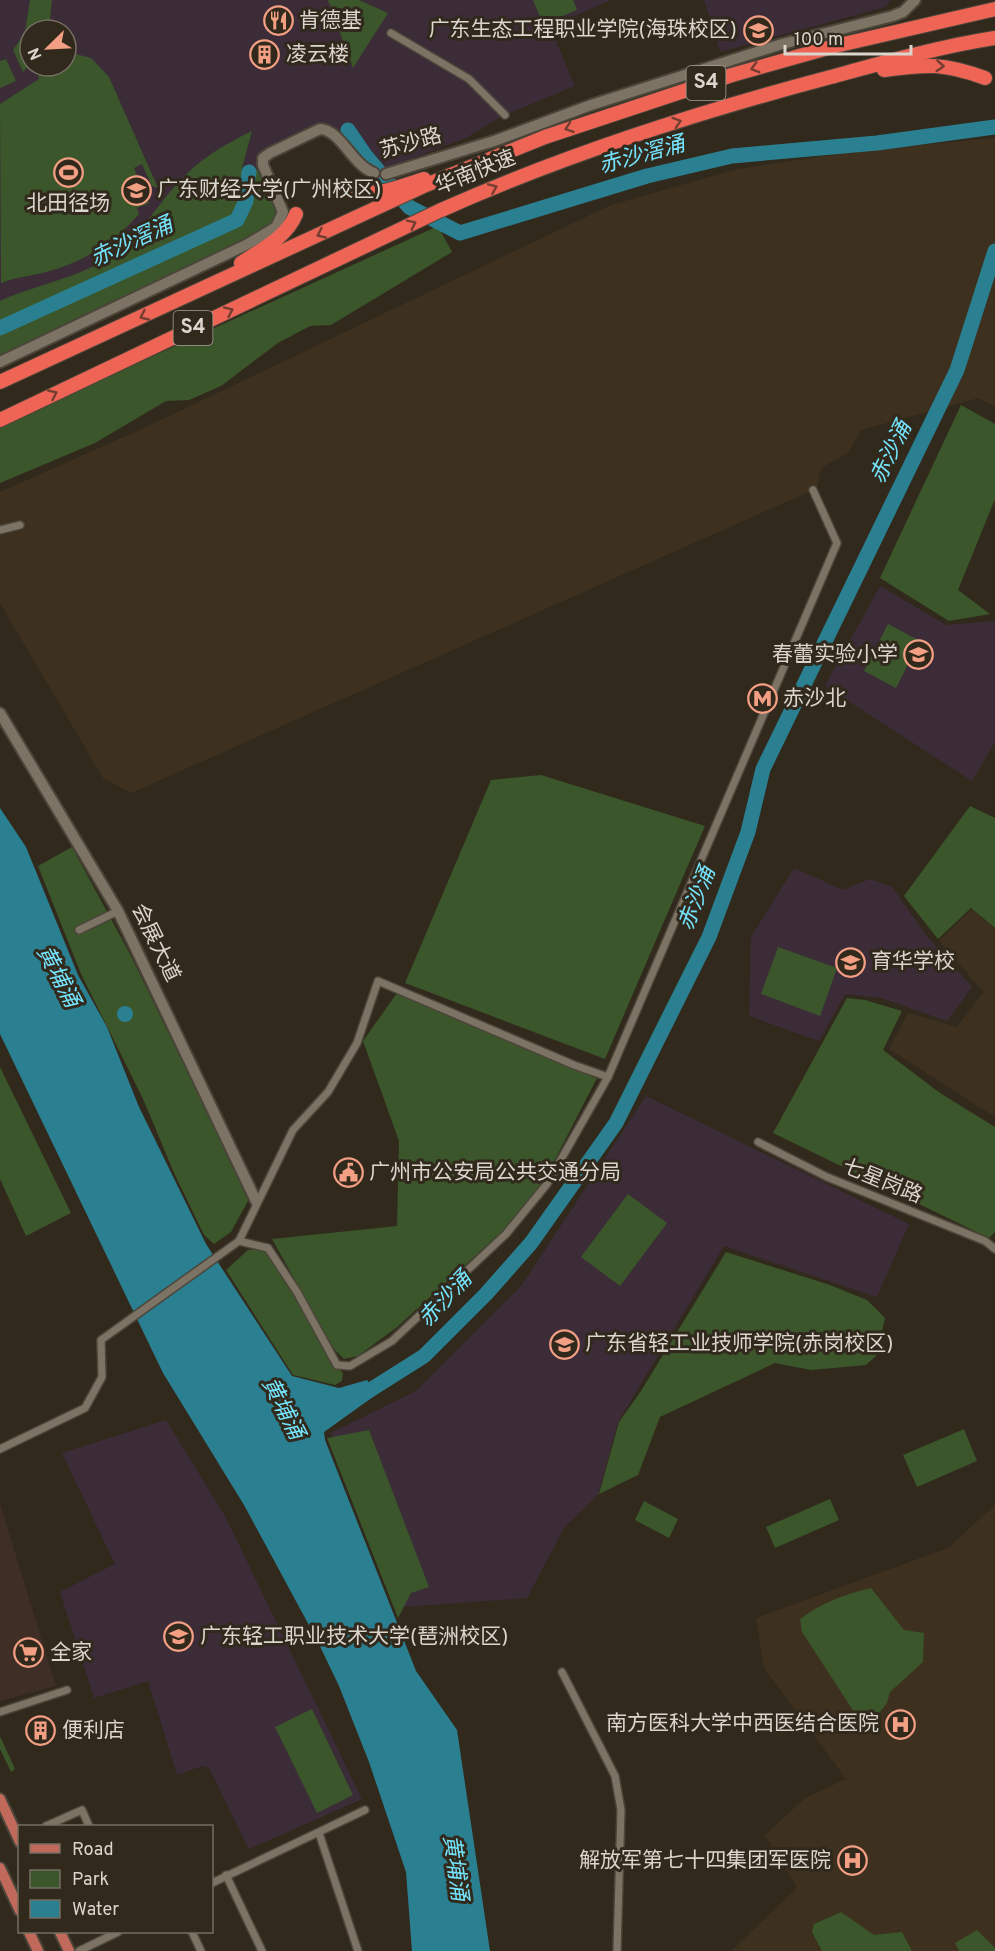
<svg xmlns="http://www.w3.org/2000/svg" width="995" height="1951" viewBox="0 0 995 1951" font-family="Overpass,'Noto Sans SC',sans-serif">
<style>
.commercial{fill:#3f2e25}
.built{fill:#3d301e}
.education{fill:#3c2c38;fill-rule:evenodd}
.green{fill:#3a562a}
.water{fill:#2a8091}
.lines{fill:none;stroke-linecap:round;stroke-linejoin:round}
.river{stroke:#2a8091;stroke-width:15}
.street-casing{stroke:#4b453a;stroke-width:10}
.secondary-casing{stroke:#4b453a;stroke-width:14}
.primary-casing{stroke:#4b453a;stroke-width:14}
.highway-casing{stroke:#4b453a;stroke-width:16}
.street{stroke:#7d7365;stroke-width:7}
.secondary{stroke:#7d7365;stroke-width:10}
.primary{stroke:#c16a5b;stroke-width:10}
.highway{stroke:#ee6455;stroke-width:14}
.oneway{stroke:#743e31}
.labels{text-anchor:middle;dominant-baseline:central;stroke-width:6;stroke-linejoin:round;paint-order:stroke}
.shield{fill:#32291d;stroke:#a8a198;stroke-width:1.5}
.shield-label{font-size:20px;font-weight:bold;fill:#dad5cd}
.poi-label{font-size:21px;fill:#dad5cd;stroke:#32291d;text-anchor:start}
.street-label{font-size:21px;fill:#dad5cd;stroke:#32291d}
.water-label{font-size:22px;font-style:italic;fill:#74e4fd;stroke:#32291d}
</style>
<rect width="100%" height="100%" fill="#32291d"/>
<!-- commercial -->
<path class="commercial" d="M0 1504 56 1686 0 1701Z"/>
<!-- built -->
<g class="built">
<path d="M995 138V407L979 398 861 430 849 452 821 468 817 488 811 491 131 793 103 778 0 603V492L144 428 611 205 737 169 864 150Z"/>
<path d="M972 909 995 929V1117L889 1049 908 1013 957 1027 984 992 939 941Z"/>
<path d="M995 1505V1951H731L797 1888 765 1835 805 1798 846 1779 764 1668 756 1618 948 1548Z"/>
</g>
<!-- education -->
<g class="education">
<path d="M0 0H611L550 27 575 86 500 117 466 138 382 170 363 163 338 131 330 126 261 154 281 217 0 358ZM30 30H66V66H30Z"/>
<path d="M704 0H891L885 7 720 52Z"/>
<path d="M880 586 946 625 995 621V742L972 781 825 686Z"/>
<path d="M794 868 843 890 870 879 892 887 926 935 972 987 947 1021 881 998 845 994 819 1041 749 1016 751 937Z"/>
<path d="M646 1096 909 1224 877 1297 724 1246 618 1422 598 1495 564 1528 527 1598 403 1607 331 1433 416 1391 522 1285Z"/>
<path d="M166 1420 225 1516 362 1799 249 1849 209 1768 202 1766 177 1775 148 1681 94 1698 60 1592 115 1564 62 1453Z"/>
</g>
<!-- green -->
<g class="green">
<path d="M30 0H52L49 30H30V64L23 72 13 50 25 32Z"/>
<path d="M328 0H359L388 13 353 68Z"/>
<path d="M533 0H573L577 10 543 24Z"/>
<path d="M72 53 91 58 109 77 158 188 152 186 142 164 134 168 149 203 137 208 135 204 139 214C115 242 82 263 46 272 31 276 16 277 1 283L0 104 39 79 38 76 46 66H50L54 74 62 70 61 66H66V55Z"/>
<path d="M6 59 16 81 0 88V61Z"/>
<path d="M252 131 242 168 244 189 234 216 0 322V301C39 283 83 278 117 252 142 233 157 205 178 183 198 160 225 144 252 131Z"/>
<path d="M259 165 278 209 275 223 247 241 0 356V334L232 229C265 202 244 188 259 165Z"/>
<path d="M438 226 452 252 331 325 310 326 278 343 221 386 189 400 166 401 95 443 0 483V426Z"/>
<path d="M961 405 995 424V499L958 590 990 614 949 621 880 578Z"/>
<path d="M888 624 920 641 896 688 864 671Z"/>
<path d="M541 775 705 826 605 1059 405 983 491 780Z"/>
<path d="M970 806 995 818V928L971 908 938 939 904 896Z"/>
<path d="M72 847 130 954 249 1199 231 1232 214 1244 204 1235 174 1173 144 1101 81 974 38 866Z"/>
<path d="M778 947 837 968 820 1016 761 994Z"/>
<path d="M397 993 597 1078 546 1177 506 1228 396 1328 358 1356 344 1359 333 1348 272 1239 397 1226 399 1141 363 1041Z"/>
<path d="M847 998 865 1000 902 1011 883 1050 940 1093 995 1127V1232L989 1238 773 1133Z"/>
<path d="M0 1067 71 1213 26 1236 0 1179Z"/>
<path d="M628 1194 667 1223 620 1286 581 1257Z"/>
<path d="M266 1248 295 1291 333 1363 343 1373 342 1381 335 1385 293 1375 226 1270 248 1250Z"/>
<path d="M726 1252 830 1285 867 1300 885 1318 876 1356 866 1365 811 1370 775 1363 660 1417 638 1475 599 1494 619 1422 641 1391Z"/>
<path d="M964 1429 977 1461 917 1487 903 1455Z"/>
<path d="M369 1430 429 1587 411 1593 398 1618 327 1438Z"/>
<path d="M830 1499 839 1520 775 1548 766 1527Z"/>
<path d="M644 1501 678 1519 669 1538 635 1520Z"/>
<path d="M871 1588 904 1630 924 1633 923 1662 890 1692 887 1703 877 1716 856 1715 802 1632 800 1619C822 1603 844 1594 871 1588Z"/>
<path d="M312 1709 353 1795 317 1813 275 1727Z"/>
<path d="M0 1736 15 1769 11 1772 0 1749Z"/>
<path d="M841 1912 874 1935 902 1932 912 1951H822L812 1932 814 1924Z"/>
<path d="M977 1930 995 1948V1951H959L955 1943Z"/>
</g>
<!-- water -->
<g class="water">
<path d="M0 808 26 847 78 975 107 1027 139 1107 206 1244 292 1376 339 1388 367 1380 377 1394 324 1432 325 1440 416 1671 457 1730 490 1951H412L406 1872 369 1762 339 1686 317 1640 244 1505 163 1373 0 1034Z"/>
<circle cx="125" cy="1014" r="8"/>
</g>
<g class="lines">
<!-- river -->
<g class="river">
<path d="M348 130 365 155 409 207 460 233 647 176 732 156 877 143 995 127"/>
<path d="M0 328 237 220 246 201 249 172"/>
<path d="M356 1399 424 1356 486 1294 531 1243 616 1123 709 937 748 832 763 769 957 370 995 251"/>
</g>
<defs>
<g id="street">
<path d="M391 33 469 79 505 115"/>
<path d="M0 530 20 525"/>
<path d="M79 930 118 911"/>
<path d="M758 1142 827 1177 985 1241 995 1249"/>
<path d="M239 1241 268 1248 297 1292 337 1365 350 1366 392 1341 506 1234 547 1184 608 1077 837 543 813 490"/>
<path d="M0 1449 85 1408 102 1377 101 1340 239 1241 293 1130 328 1092 357 1043 378 981 574 1065 608 1077"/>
<path d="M562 1672 615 1776 621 1810 617 1951"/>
<path d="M0 1712 67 1690"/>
<path d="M46 1826 82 1810 89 1826"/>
<path d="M319 1833 358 1951"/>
<path d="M226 1875 262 1951"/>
<path d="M212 1883 365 1810"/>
<path d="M192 1932 201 1951"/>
<path d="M79 1951 118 1932"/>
</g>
<g id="secondary">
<path d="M386 174 494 141 591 105 782 44 893 16 903 12 915 0"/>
<path d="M0 362 248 244 276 227 283 212 263 165V158L270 153 320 129C341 130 351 164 374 173"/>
<path d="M0 713 118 911 256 1201"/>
</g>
<g id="primary">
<path d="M0 1799 20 1842"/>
<path d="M0 1868 20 1911"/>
<path d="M29 1932 38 1951"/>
<path d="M60 1932 69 1951"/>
</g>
<g id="highway">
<path d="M884 70C928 64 944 63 985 78"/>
<path d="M349 190C372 199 401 186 424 179"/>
<path d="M241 263C261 250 287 237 296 214"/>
<path d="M0 382 426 185 545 137 732 75 835 46 995 9"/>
<path d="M0 420 439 211C564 155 695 113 827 78 882 63 938 47 995 38"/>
</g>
</defs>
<!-- street casing -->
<use href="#street" class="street-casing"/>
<!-- secondary casing -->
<use href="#secondary" class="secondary-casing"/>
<!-- primary casing -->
<use href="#primary" class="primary-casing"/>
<!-- highway casing -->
<use href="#highway" class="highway-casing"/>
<!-- street -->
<use href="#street" class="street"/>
<!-- secondary -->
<use href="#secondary" class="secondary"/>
<!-- primary -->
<use href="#primary" class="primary"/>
<!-- highway -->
<use href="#highway" class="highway"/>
</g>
<!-- one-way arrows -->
<defs><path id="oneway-chevron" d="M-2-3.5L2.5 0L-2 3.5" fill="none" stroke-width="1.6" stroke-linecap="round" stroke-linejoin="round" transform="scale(1.5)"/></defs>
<g class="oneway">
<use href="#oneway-chevron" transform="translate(940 66) rotate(4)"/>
<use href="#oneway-chevron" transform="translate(755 68) rotate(164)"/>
<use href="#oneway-chevron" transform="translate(677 122) rotate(-18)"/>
<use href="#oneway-chevron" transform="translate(569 128) rotate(161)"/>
<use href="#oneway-chevron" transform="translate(493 188) rotate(-23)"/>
<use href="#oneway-chevron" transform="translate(412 224) rotate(-26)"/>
<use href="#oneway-chevron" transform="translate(321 234) rotate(155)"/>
<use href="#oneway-chevron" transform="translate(229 311) rotate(-25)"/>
<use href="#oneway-chevron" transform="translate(144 316) rotate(155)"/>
<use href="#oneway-chevron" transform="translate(53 394) rotate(-25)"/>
</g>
<!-- icons -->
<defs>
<symbol id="restaurant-ring" viewBox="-11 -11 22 22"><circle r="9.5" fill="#32291d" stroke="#f39f84" stroke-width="1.5"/><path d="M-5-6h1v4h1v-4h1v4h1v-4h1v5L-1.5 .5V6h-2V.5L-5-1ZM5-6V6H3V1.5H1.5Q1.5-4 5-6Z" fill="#f39f84"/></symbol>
<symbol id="university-ring" viewBox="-11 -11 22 22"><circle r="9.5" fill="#32291d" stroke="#f39f84" stroke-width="1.5"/><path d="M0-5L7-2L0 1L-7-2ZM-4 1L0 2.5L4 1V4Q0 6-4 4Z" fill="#f39f84"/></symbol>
<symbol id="building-ring" viewBox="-11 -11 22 22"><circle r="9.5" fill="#32291d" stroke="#f39f84" stroke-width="1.5"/><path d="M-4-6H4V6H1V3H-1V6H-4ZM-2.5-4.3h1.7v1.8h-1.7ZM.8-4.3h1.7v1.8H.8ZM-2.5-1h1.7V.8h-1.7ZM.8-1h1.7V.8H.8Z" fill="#f39f84"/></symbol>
<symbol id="stadium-ring" viewBox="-11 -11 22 22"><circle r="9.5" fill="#32291d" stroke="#f39f84" stroke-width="1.5"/><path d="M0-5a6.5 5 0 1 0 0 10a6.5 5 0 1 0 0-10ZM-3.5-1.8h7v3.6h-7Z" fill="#f39f84"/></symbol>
<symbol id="school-ring" viewBox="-11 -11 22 22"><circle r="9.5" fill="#32291d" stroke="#f39f84" stroke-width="1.5"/><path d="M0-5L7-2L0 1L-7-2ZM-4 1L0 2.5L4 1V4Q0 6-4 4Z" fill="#f39f84"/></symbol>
<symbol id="metro-ring" viewBox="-11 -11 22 22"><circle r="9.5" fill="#32291d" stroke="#f39f84" stroke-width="1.5"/><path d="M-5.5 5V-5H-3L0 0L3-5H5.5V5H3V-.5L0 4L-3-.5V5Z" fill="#f39f84"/></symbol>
<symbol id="civic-ring" viewBox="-11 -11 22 22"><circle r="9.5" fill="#32291d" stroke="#f39f84" stroke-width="1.5"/><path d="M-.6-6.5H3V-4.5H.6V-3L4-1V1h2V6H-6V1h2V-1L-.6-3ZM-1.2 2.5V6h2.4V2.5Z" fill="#f39f84"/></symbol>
<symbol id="supermarket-ring" viewBox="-11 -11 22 22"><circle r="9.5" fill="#32291d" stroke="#f39f84" stroke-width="1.5"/><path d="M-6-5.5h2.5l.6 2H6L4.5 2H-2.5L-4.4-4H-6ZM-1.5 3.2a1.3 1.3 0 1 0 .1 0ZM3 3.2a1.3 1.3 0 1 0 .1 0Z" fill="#f39f84"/></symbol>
<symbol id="hospital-ring" viewBox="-11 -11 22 22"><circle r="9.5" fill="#32291d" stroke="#f39f84" stroke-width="1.5"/><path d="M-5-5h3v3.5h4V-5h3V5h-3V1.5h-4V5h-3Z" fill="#f39f84"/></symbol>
</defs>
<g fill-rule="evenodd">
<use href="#restaurant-ring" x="262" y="4" width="33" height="33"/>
<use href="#university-ring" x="742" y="14" width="33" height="33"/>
<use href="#building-ring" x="248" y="38" width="33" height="33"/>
<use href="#stadium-ring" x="52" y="156" width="33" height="33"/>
<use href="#university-ring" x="120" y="174" width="33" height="33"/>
<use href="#school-ring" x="902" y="638" width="33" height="33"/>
<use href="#metro-ring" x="746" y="682" width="33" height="33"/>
<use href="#school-ring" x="834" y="946" width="33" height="33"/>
<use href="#civic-ring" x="332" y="1156" width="33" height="33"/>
<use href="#university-ring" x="548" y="1328" width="33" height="33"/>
<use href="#university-ring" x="162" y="1620" width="33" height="33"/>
<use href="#supermarket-ring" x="12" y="1636" width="33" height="33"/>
<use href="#hospital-ring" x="884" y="1708" width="33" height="33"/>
<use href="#building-ring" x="24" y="1714" width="33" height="33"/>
<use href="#hospital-ring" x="836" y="1844" width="33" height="33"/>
</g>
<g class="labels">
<!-- shield labels -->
<g class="shield">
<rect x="686.5" y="66" width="39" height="34" rx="4.5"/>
<rect x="173.5" y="311" width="39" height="34" rx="4.5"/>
</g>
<g class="shield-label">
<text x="706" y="83">S4</text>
<text x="193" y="328">S4</text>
</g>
<!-- poi labels -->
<g class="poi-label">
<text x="299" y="21">肯德基</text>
<text x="737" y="30" text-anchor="end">广东生态工程职业学院(海珠校区)</text>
<text x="286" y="55">凌云楼</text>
<text x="157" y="190">广东财经大学(广州校区)</text>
<text x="68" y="204" text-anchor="middle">北田径场</text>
<text x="898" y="655" text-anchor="end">春蕾实验小学</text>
<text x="783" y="699">赤沙北</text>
<text x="871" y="962">育华学校</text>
<text x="369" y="1173">广州市公安局公共交通分局</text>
<text x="585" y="1344">广东省轻工业技师学院(赤岗校区)</text>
<text x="200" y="1637">广东轻工职业技术大学(琶洲校区)</text>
<text x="50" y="1653">全家</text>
<text x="879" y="1724" text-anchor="end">南方医科大学中西医结合医院</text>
<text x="62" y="1731">便利店</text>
<text x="831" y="1861" text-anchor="end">解放军第七十四集团军医院</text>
</g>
<!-- street labels -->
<g class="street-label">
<text transform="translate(411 144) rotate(-15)">苏沙路</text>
<text transform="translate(476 173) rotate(-22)">华南快速</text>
<text transform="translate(155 943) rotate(64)">会展大道</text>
<text transform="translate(882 1182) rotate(22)">七星岗路</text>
</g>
<!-- water labels -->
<g class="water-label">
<text transform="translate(642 156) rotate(-15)">赤沙滘涌</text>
<text transform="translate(132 243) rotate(-25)">赤沙滘涌</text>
<text transform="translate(892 453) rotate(-64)">赤沙涌</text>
<text transform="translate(698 899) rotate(-69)">赤沙涌</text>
<text transform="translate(57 977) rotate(62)">黄埔涌</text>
<text transform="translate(446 1300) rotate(-47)">赤沙涌</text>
<text transform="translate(282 1409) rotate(63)">黄埔涌</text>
<text transform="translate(454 1868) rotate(82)">黄埔涌</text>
</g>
</g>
<!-- legend -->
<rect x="18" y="1825" width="195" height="108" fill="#32291d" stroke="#756e63" stroke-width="1.5"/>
<rect x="30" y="1844" width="30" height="9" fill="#c16a5b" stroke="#756e63" stroke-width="1.5"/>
<text x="72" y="1855" font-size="18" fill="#dad5cd">Road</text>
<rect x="30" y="1870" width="30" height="18" fill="#3a562a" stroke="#756e63" stroke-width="1.5"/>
<text x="72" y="1885" font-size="18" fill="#dad5cd">Park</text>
<rect x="30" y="1900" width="30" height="18" fill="#2a8091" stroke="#756e63" stroke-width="1.5"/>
<text x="72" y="1915" font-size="18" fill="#dad5cd">Water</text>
<!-- north arrow -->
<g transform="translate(48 48) rotate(246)"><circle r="28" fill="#32291d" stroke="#756e63" stroke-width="1.5"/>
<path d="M0-4.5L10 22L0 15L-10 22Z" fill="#f39f84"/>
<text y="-9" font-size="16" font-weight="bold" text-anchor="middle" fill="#dad5cd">N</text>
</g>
<!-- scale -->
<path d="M785 45v9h126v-9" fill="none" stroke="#dad5cd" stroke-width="3"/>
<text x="794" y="45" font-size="18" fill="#dad5cd" stroke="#32291d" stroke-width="4.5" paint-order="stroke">100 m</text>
</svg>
